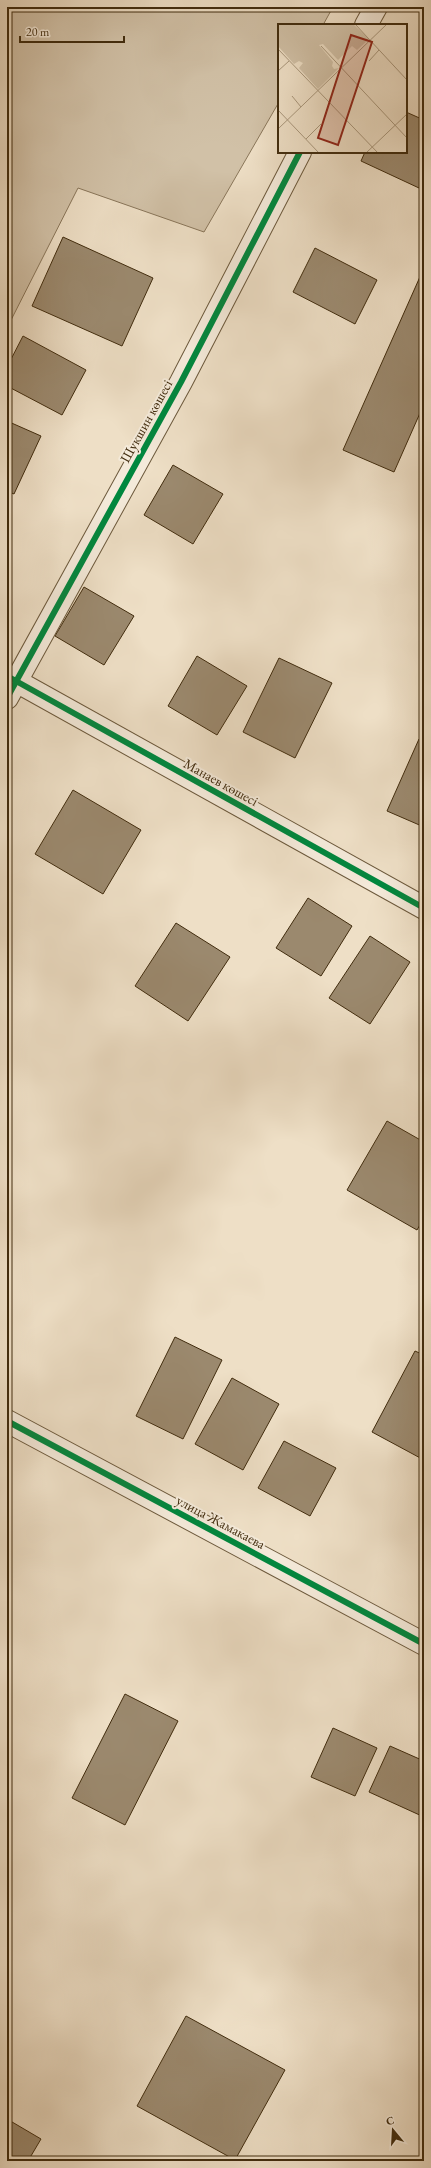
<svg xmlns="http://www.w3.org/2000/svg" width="431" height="2168" viewBox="0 0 431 2168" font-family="'EB Garamond',serif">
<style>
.green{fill:#d1c1a7;stroke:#89765a}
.building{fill:#9b896e;stroke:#412c0e}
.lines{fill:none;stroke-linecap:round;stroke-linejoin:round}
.minor-casing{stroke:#6c593c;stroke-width:24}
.tertiary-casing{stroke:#6c593c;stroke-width:24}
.minor{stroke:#f4eada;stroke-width:22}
.tertiary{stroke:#f4eada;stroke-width:22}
.cycleway-casing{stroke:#f4eada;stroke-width:8}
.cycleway{stroke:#00873e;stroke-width:6}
.labels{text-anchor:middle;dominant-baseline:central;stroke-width:4;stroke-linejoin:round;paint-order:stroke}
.street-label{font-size:14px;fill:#412c0e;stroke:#f4eada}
.inset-road{fill:none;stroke:#a9977c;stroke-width:1}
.view{fill:#8f2418;fill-opacity:0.15;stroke:#8f2418;stroke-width:2}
.inset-edge{fill:none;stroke:#412c0e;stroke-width:2}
</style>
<rect width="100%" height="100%" fill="#eedfc6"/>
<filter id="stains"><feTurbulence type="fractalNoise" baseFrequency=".005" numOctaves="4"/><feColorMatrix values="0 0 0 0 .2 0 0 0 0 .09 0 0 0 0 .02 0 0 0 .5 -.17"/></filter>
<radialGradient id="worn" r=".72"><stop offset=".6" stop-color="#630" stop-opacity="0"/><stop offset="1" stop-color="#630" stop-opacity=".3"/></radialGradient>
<!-- green -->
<path class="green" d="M7 7H333L323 25H279V102L204 232 78 188 7 328Z"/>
<!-- building -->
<g class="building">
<path d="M406 112 424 120V179L419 188 361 161 365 152H406Z"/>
<path d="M63 237 153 278 122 346 32 306Z"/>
<path d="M315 248 377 280 355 324 293 292Z"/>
<path d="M423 270 424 404 394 472 343 450Z"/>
<path d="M23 336 86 370 62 415 7 386V367Z"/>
<path d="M7 421 41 436 14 494 7 491Z"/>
<path d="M173 465 223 494 193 544 144 515Z"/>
<path d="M84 587 134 616 104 665 55 636Z"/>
<path d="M197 656 247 686 217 735 168 706Z"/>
<path d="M279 658 332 683 295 758 243 732Z"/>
<path d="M419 739 424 741V827L387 811Z"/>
<path d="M73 790 141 830 103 894 35 854Z"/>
<path d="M308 898 352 926 321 976 276 948Z"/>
<path d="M176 923 230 957 188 1021 135 986Z"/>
<path d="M370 936 410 962 370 1024 329 998Z"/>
<path d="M387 1121 424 1142V1218L417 1230 347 1190Z"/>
<path d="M175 1337 222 1360 183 1439 136 1416Z"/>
<path d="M415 1351 424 1355V1460L372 1432Z"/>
<path d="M232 1378 279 1404 243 1470 195 1444Z"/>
<path d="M284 1441 336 1468 310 1516 258 1488Z"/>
<path d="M125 1694 178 1721 125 1825 72 1798Z"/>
<path d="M333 1728 377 1748 355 1796 311 1777Z"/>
<path d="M390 1746 424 1761V1817L369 1792Z"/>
<path d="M186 2016 285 2070 235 2160 137 2106Z"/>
<path d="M7 2119 41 2139 28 2161H7Z"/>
</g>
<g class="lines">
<defs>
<g id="minor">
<path d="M366 25 376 7"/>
<path d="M7 676 424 908"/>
<path d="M7 698 181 382 300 152"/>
</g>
<path id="tertiary" d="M7 1421 424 1644"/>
</defs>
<!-- minor casing -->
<use href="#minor" class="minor-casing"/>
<!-- tertiary casing -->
<use href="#tertiary" class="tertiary-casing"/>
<!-- minor -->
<use href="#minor" class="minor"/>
<!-- tertiary -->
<use href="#tertiary" class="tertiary"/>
<defs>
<g id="cycleway">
<path d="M7 676 424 908"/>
<path d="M7 698 181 382 300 152"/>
<path d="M7 1421 424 1644"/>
</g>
</defs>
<!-- cycleway casing -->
<use href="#cycleway" class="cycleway-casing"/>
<!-- cycleway -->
<use href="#cycleway" class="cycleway"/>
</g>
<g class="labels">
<!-- street labels -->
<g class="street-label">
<text transform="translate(146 421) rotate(-61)">Шукшин көшесі</text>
<text transform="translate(221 782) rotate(29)">Манаев көшесі</text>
<text transform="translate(221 1522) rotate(28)">улица Жамакаева</text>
</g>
</g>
<!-- overview -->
<g transform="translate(278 24)">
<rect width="129" height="129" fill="#eedfc6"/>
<path d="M0 0H75L91 15 79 26 74 22 60 36 45 20 41 21 55 38 54 42 56 45 61 44 40 65 21 44 25 39 21 37 16 40 0 22Z" fill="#d1c1a7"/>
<path class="inset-road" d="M77 0 129 56M43 22 129 114M0 25 100 129M91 37 101 26M0 47 11 37M14 72 23 83M0 86 41 129M0 105 109 0M28 115 43 100M88 129 129 90"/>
<path class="view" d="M73 11 94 18 60 121 40 114Z"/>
<rect width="129" height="129" class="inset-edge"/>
</g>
<!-- margin -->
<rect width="431" height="2168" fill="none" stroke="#eedfc6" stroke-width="24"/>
<rect x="8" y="8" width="415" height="2152" fill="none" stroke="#412c0e" stroke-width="2"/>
<rect x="12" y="12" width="407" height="2144" fill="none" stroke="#412c0e"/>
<!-- north arrow -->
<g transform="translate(393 2130) rotate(342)" stroke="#f4eada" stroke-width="3" paint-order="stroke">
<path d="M0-3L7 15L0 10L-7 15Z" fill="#412c0e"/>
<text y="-6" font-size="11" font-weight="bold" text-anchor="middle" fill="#412c0e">С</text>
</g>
<!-- scale -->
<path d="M20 36v6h104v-6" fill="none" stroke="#412c0e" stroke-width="2"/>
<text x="26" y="36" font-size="12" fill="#412c0e" stroke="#f4eada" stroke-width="3" paint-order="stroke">20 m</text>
<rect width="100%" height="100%" filter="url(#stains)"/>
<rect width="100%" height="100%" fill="url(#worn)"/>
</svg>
